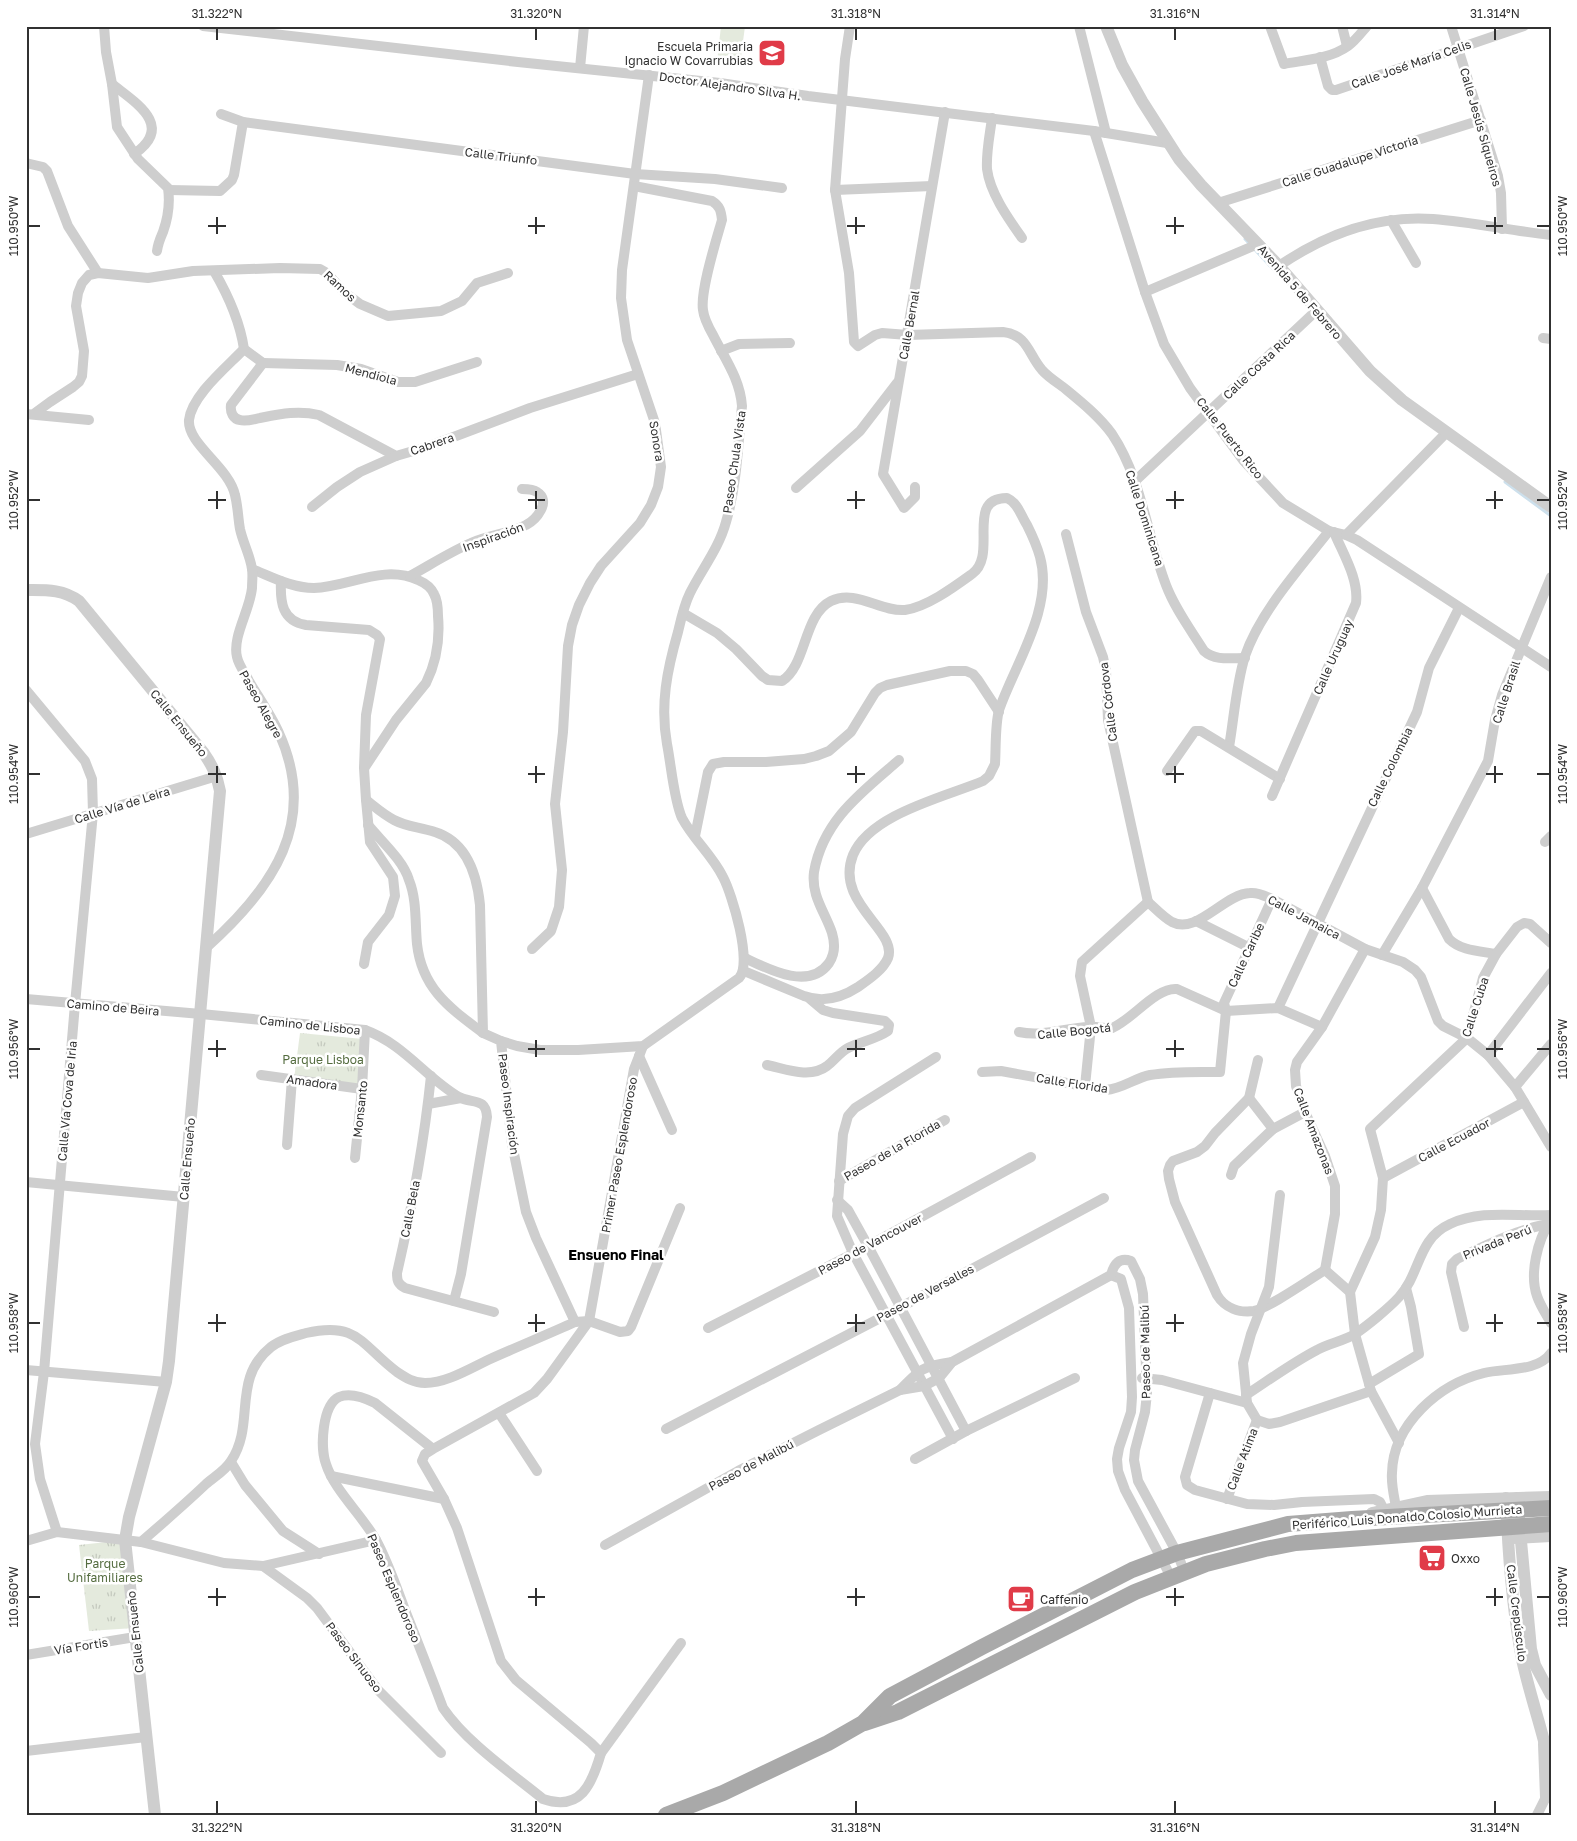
<svg xmlns="http://www.w3.org/2000/svg" width="1577" height="1841" viewBox="0 0 1577 1841" font-family="'Golos Text',sans-serif">
<style>
.grass{fill:#e4eadd}
.park{fill:url(#park-tufts)}
.lines{fill:none;stroke-linecap:round;stroke-linejoin:round}
.stream{stroke:#cde0ec;stroke-width:3}
.minor{stroke:#cecece;stroke-width:10}
.tertiary{stroke:#cecece;stroke-width:12}
.primary{stroke:#a9a9a9;stroke-width:16}
.ticks{fill:none;stroke:#313131;stroke-width:2}
.labels{text-anchor:middle;dominant-baseline:central;stroke-width:5;stroke-linejoin:round;paint-order:stroke}
.poi-label{font-size:12px;fill:#313131;stroke:#fff;text-anchor:start}
.street-label{font-size:12px;fill:#313131;stroke:#fff}
.park-label{font-size:12px;fill:#546c3f;stroke:#fff}
.neighbourhood-label{font-size:14px;font-weight:bold;fill:#000;stroke:#fff}
.neatline{fill:none;stroke:#313131;stroke-width:2}
.ticks-label{font-size:12px;text-anchor:middle;fill:#313131}
</style>
<defs>
<pattern id="park-tufts" width="24" height="20" patternUnits="userSpaceOnUse" patternTransform="scale(1.25)"><rect width="24" height="20" fill="#e4eadd"/><path d="M3 7l-1-3M5 7V3M7 7l1-3M15 17l-1-3M17 17v-4M19 17l1-3" fill="none" stroke="#c4c9be"/></pattern>
</defs>
<rect width="100%" height="100%" fill="#fff"/>
<!-- grass -->
<path class="grass" d="M721 26H745L740 65 717 62Z"/>
<!-- park -->
<g class="park">
<path d="M300 1033 363 1039 360 1086 294 1079Z"/>
<path d="M125 1540 134 1628 89 1631 79 1545Z"/>
</g>
<g class="lines">
<!-- stream -->
<g class="stream">
<path d="M1245 239 1285 282"/>
<path d="M1505 482 1551 516"/>
</g>
<!-- minor -->
<g class="minor">
<path d="M104 26 106 52 112 84C136 103 175 126 134 154"/>
<path d="M203 26 518 62 720 83 808 96 1094 131 1167 143"/>
<path d="M850 26 845 59 835 190 849 273 854 342 858 346 875 335 882 333 908 335 1003 332C1028 335 1028 354 1042 370 1047 376 1056 382 1063 387 1080 401 1099 416 1112 434 1142 479 1147 536 1166 585 1175 609 1191 630 1204 651 1215 661 1231 658 1245 658"/>
<path d="M1079 26 1106 133"/>
<path d="M1270 26 1284 64C1305 60 1330 59 1348 46 1355 41 1361 33 1367 26"/>
<path d="M1342 26 1347 46"/>
<path d="M1451 26 1498 176 1501 193 1502 229"/>
<path d="M1320 57 1328 86 1332 90H1336L1524 26"/>
<path d="M580 68 584 26"/>
<path d="M112 84 117 127 138 159 168 188C170 202 168 218 163 232 160 239 158 243 157 251"/>
<path d="M221 114 243 122 635 174 715 179 782 188"/>
<path d="M992 118C990 134 986 152 987 169 990 193 1008 218 1022 238"/>
<path d="M1094 131 1145 292 1164 344 1190 388 1243 460 1283 503 1329 531 1346 535 1357 540 1551 667"/>
<path d="M26 163 43 167 47 171 68 226 98 273"/>
<path d="M169 190 220 191 232 180 234 175 243 122"/>
<path d="M835 190 932 186"/>
<path d="M1218 203 1481 120"/>
<path d="M1391 220 1416 263"/>
<path d="M1279 266C1324 235 1377 215 1433 219 1473 222 1512 231 1551 235"/>
<path d="M214 271C228 295 240 322 244 349L263 363"/>
<path d="M1145 292 1258 244"/>
<path d="M1543 338 1551 339"/>
<path d="M721 351 739 344 790 343"/>
<path d="M263 363 231 405C230 412 233 419 240 420 246 422 254 419 260 418 280 414 298 410 319 415L396 456 427 447 530 408 638 374"/>
<path d="M263 363 337 365 361 369 398 382H415L477 362"/>
<path d="M35 413 50 402 73 387 79 382 82 376 84 351 76 306 78 293 82 283 89 275 98 273 148 278 193 271 280 268 320 269 327 273 344 292 360 304 388 316 441 311 462 301 477 283 508 273"/>
<path d="M26 414 89 420"/>
<path d="M1135 481 1317 310"/>
<path d="M915 487V497L904 508 883 474 945 112"/>
<path d="M796 488 860 431 897 383"/>
<path d="M312 507 337 487 360 472 396 456"/>
<path d="M1066 534 1086 612 1103 657 1106 671 1108 720 1148 902"/>
<path d="M1346 535 1447 432"/>
<path d="M252 569C272 577 292 588 314 588 349 587 383 564 418 580 425 583 431 587 434 594 438 601 438 609 438 616 440 639 436 663 426 683L396 720 365 767"/>
<path d="M410 576C430 565 450 552 471 543 488 535 512 533 526 525 536 520 552 501 537 492 533 489 527 489 522 489"/>
<path d="M281 581C280 602 282 621 306 625L369 630 377 635 380 639 366 715 364 768 366 800 370 842 393 877 395 896 389 915 368 942 364 964"/>
<path d="M683 613 717 633 736 649 762 676 768 680 782 681C807 665 803 615 831 601 856 589 880 612 905 610 927 607 954 587 972 574 999 555 964 498 1007 498 1018 503 1021 516 1027 525 1032 535 1037 546 1040 557 1054 608 1015 664 999 710 995 725 996 748 995 764L989 776 983 781C945 797 870 814 853 855 834 903 898 930 888 958 883 970 868 980 858 987 841 998 823 1003 804 996L744 971"/>
<path d="M26 690 85 761 92 779 93 813 75 1004 44 1372 35 1444 40 1479 57 1532"/>
<path d="M1229 747C1234 718 1236 685 1245 656 1260 612 1300 568 1329 531"/>
<path d="M1167 771 1195 731H1201L1280 779"/>
<path d="M1272 796 1356 603C1359 579 1343 554 1334 532"/>
<path d="M366 800C375 807 384 815 394 820 407 827 421 827 435 832 467 842 477 875 480 905L483 1033 501 1041 512 1144 526 1212 536 1238 575 1322"/>
<path d="M368 825C381 841 403 860 409 880 417 900 415 923 417 944 422 989 450 1008 483 1033"/>
<path d="M26 834 217 776"/>
<path d="M695 836 708 772 713 764 724 762H766L804 759 816 756 829 751 851 732 875 693 880 688 887 685 950 671H966L973 674 978 680 999 712"/>
<path d="M1545 842 1551 836"/>
<path d="M1422 888 1449 939C1461 951 1480 951 1496 954"/>
<path d="M1148 902C1155 908 1163 917 1172 922 1197 935 1224 894 1250 893 1258 892 1265 896 1272 899L1365 949 1403 962 1415 970 1421 977 1438 1021 1443 1026 1467 1038 1488 1055 1515 1087 1551 1147"/>
<path d="M1196 921 1250 948"/>
<path d="M207 947C273 888 319 822 279 733 271 715 259 698 249 681 245 673 239 666 237 657 232 637 250 610 252 588 252 582 253 575 252 569 250 555 243 543 240 529 238 518 238 507 235 495 229 467 187 444 189 420 192 395 227 367 244 349"/>
<path d="M532 949 551 931 559 907 562 870 555 804 563 732 568 646 572 625 579 605 590 583 601 566 640 523 651 505 658 487 661 467 655 423 627 340 621 298 622 270 649 75"/>
<path d="M1382 955 1422 888 1488 761 1495 720 1502 695 1551 577"/>
<path d="M745 958C768 969 809 991 829 963 835 954 835 943 832 933 825 912 811 896 814 872 823 820 862 792 899 760"/>
<path d="M26 999 201 1014 365 1030C404 1044 425 1077 459 1097 472 1104 486 1097 487 1117L461 1274 454 1301"/>
<path d="M1278 1008 1417 712 1429 668 1459 608"/>
<path d="M1019 1032C1043 1037 1065 1028 1089 1027 1097 1026 1104 1029 1112 1028 1132 1020 1156 987 1177 989L1226 1011 1278 1008 1322 1027"/>
<path d="M501 1041 517 1046 540 1050H578L643 1046 739 978C753 963 732 894 723 877 712 855 693 839 682 818 674 801 671 764 667 744 660 705 667 670 678 632 681 619 684 605 690 593 702 569 719 548 726 522 737 485 738 444 742 406 740 379 725 359 713 335 709 328 704 319 703 310 700 291 716 241 722 220 721 211 720 206 712 201L634 186"/>
<path d="M1488 1055 1551 973"/>
<path d="M639 1056 672 1130"/>
<path d="M936 1057 855 1108 848 1116 843 1134 837 1216 853 1253 953 1439"/>
<path d="M1258 1060 1249 1098 1215 1133 1205 1146 1197 1152 1173 1161 1170 1165 1168 1171 1169 1179 1175 1202 1217 1295C1225 1308 1239 1313 1254 1311 1269 1308 1310 1279 1325 1270"/>
<path d="M767 1065C786 1069 810 1079 827 1066 834 1061 840 1052 848 1048 861 1041 875 1040 888 1031L889 1025 885 1021 833 1013 823 1010 810 999"/>
<path d="M982 1072 1001 1071 1106 1090C1122 1089 1135 1078 1150 1075 1174 1071 1197 1072 1220 1072L1226 1011 1224 1003 1272 899"/>
<path d="M261 1075 362 1089"/>
<path d="M431 1076C424 1143 412 1208 397 1273 397 1281 398 1284 405 1288L494 1312"/>
<path d="M1085 1086 1091 1027 1080 976 1082 962 1148 902"/>
<path d="M1515 1087 1551 1044"/>
<path d="M1249 1098 1273 1129"/>
<path d="M428 1104 461 1098"/>
<path d="M287 1145 292 1079"/>
<path d="M355 1158 362 1089 365 1030"/>
<path d="M1231 1175 1234 1166 1273 1129 1305 1112"/>
<path d="M1383 1178 1524 1102"/>
<path d="M839 1181 945 1120"/>
<path d="M26 1182 184 1197"/>
<path d="M837 1200 848 1210 868 1246 966 1431"/>
<path d="M1550 1221C1538 1240 1529 1273 1537 1296 1540 1305 1546 1314 1551 1323"/>
<path d="M1325 1270 1335 1214V1186L1325 1156 1305 1112 1296 1086 1295 1070 1297 1062 1322 1027 1365 949"/>
<path d="M1325 1270 1350 1292 1355 1334 1371 1391 1399 1443"/>
<path d="M1111 1275 1121 1279 1129 1308 1132 1397 1131 1412 1119 1448 1117 1459 1118 1471 1125 1490 1171 1577"/>
<path d="M1350 1292 1375 1237 1381 1210 1383 1178 1370 1129 1467 1038 1483 978 1496 954 1517 927 1524 923 1530 924 1551 943"/>
<path d="M1464 1327 1451 1272 1452 1264 1457 1259C1487 1245 1516 1230 1548 1224"/>
<path d="M708 1328 868 1246 1031 1157"/>
<path d="M26 1370 166 1382"/>
<path d="M1142 1378 1162 1380 1247 1403"/>
<path d="M1369 1384 1419 1354 1411 1307 1406 1288"/>
<path d="M900 1390C920 1369 923 1366 952 1362"/>
<path d="M1210 1393 1185 1477 1187 1485 1195 1490 1247 1504 1274 1505 1302 1502 1374 1499 1380 1502 1384 1510"/>
<path d="M1246 1395C1269 1380 1292 1363 1317 1350 1329 1343 1344 1341 1355 1334 1367 1326 1389 1308 1399 1297 1421 1273 1417 1239 1450 1224 1482 1209 1516 1217 1551 1215"/>
<path d="M499 1413 537 1471"/>
<path d="M1257 1420 1247 1403 1243 1363 1251 1334 1269 1287 1280 1195"/>
<path d="M1257 1420 1269 1424 1280 1422 1371 1391"/>
<path d="M666 1429 886 1315 1104 1198"/>
<path d="M433 1449 375 1403C365 1398 351 1392 339 1397 322 1405 320 1448 326 1464 334 1490 362 1515 376 1540 388 1562 396 1586 405 1610 418 1643 431 1676 443 1708 466 1742 511 1773 543 1799 581 1812 592 1784 601 1753L591 1743 516 1680 501 1661 457 1528 444 1499 422 1461 425 1454 433 1449 534 1393 547 1379 589 1321 634 1069 643 1046"/>
<path d="M915 1459 966 1431 1075 1378"/>
<path d="M231 1462 245 1485 283 1531 319 1554"/>
<path d="M331 1476 444 1499"/>
<path d="M1227 1499 1257 1420"/>
<path d="M1396 1507C1394 1496 1391 1484 1392 1473 1393 1424 1439 1384 1484 1373 1505 1368 1538 1372 1551 1353"/>
<path d="M26 1541 57 1532 141 1542 224 1563 263 1566 307 1598 317 1608 378 1690 441 1753"/>
<path d="M141 1542C163 1523 185 1504 206 1484 214 1477 226 1470 231 1461 256 1424 231 1379 271 1347 281 1339 295 1336 306 1333 358 1321 361 1345 397 1372 406 1378 414 1383 425 1383 446 1383 469 1369 488 1360 517 1347 546 1335 575 1322L589 1321 620 1332 628 1331 631 1327 680 1208"/>
<path d="M605 1545 738 1471 819 1430 900 1390 924 1386 939 1378 952 1362 1111 1275C1114 1264 1119 1257 1131 1261L1140 1279 1143 1294 1147 1393 1145 1412 1135 1450 1134 1460 1138 1481 1177 1553 1185 1573"/>
<path d="M263 1566 376 1540"/>
<path d="M26 1655 135 1637"/>
<path d="M26 1751 146 1737"/>
<path d="M601 1753 681 1643"/>
<path d="M1537 1815 1549 1791"/>
</g>
<!-- tertiary -->
<g class="tertiary">
<path d="M1106 26 1122 65 1142 101 1179 159 1201 185 1279 266 1370 371 1402 400 1551 507"/>
<path d="M26 590C46 590 63 589 79 601L203 752C212 765 217 775 220 791L169 1361 166 1382 129 1517 125 1540 155 1815"/>
<path d="M1506 1498C1508 1552 1512 1607 1522 1659 1528 1687 1537 1714 1544 1741L1551 1752"/>
<path d="M1517 1498 1531 1649 1535 1665 1551 1695"/>
<path d="M1372 1513 1427 1501 1551 1497"/>
<path d="M1513 1538 1551 1536"/>
<path d="M1544 1744 1546 1797 1551 1795"/>
</g>
<!-- primary -->
<g class="primary">
<path d="M865 1723 898 1712 1135 1592 1206 1564 1265 1549 1296 1543 1551 1524"/>
<path d="M666 1815 723 1793 828 1743 863 1723 890 1696 982 1647 1132 1570 1177 1553 1288 1524 1352 1519 1551 1508"/>
</g>
</g>
<!-- ticks -->
<path class="ticks" d="M217 28V40M536 28V40M856 28V40M1175 28V40M1495 28V40M217 217V234M536 217V234M856 217V234M1175 217V234M1495 217V234M28 226H40M208 226H226M528 226H545M847 226H865M1166 226H1184M1486 226H1503M1537 226H1550M217 491V509M536 491V509M856 491V509M1175 491V509M1495 491V509M28 500H40M208 500H226M528 500H545M847 500H865M1166 500H1184M1486 500H1503M1537 500H1550M217 766V783M536 766V783M856 766V783M1175 766V783M1495 766V783M28 774H40M208 774H226M528 774H545M847 774H865M1166 774H1184M1486 774H1503M1537 774H1550M217 1040V1057M536 1040V1057M856 1040V1057M1175 1040V1057M1495 1040V1057M28 1049H40M208 1049H226M528 1049H545M847 1049H865M1166 1049H1184M1486 1049H1503M1537 1049H1550M217 1314V1332M536 1314V1332M856 1314V1332M1175 1314V1332M1495 1314V1332M28 1323H40M208 1323H226M528 1323H545M847 1323H865M1166 1323H1184M1486 1323H1503M1537 1323H1550M217 1588V1606M536 1588V1606M856 1588V1606M1175 1588V1606M1495 1588V1606M28 1597H40M208 1597H226M528 1597H545M847 1597H865M1166 1597H1184M1486 1597H1503M1537 1597H1550M217 1801V1814M536 1801V1814M856 1801V1814M1175 1801V1814M1495 1801V1814"/>
<!-- icons -->
<defs>
<symbol id="school-square" viewBox="-11 -11 22 22"><rect x="-9" y="-9" width="18" height="18" rx="4" fill="#e03b48" stroke="#fff"/><path d="M0-5L7-2L0 1L-7-2ZM-4 1L0 2.5L4 1V4Q0 6-4 4Z" fill="#fff"/></symbol>
<symbol id="supermarket-square" viewBox="-11 -11 22 22"><rect x="-9" y="-9" width="18" height="18" rx="4" fill="#e03b48" stroke="#fff"/><path d="M-6-5.5h2.5l.6 2H6L4.5 2H-2.5L-4.4-4H-6ZM-1.5 3.2a1.3 1.3 0 1 0 .1 0ZM3 3.2a1.3 1.3 0 1 0 .1 0Z" fill="#fff"/></symbol>
<symbol id="cafe-square" viewBox="-11 -11 22 22"><rect x="-9" y="-9" width="18" height="18" rx="4" fill="#e03b48" stroke="#fff"/><path d="M-5.5-4.5H6V0H3Q3 3.5 0 3.5H-2.5Q-5.5 3.5-5.5 0ZM3-3.2v2h1.7v-2ZM-6 4.5H4V6H-6Z" fill="#fff"/></symbol>
</defs>
<g fill-rule="evenodd">
<use href="#school-square" x="756" y="37" width="32" height="32"/>
<use href="#supermarket-square" x="1416" y="1542" width="32" height="32"/>
<use href="#cafe-square" x="1005" y="1583" width="32" height="32"/>
</g>
<g class="labels">
<!-- poi labels -->
<g class="poi-label">
<text x="753" y="46" text-anchor="end">Escuela Primaria<tspan x="753" dy="14">Ignacio W Covarrubias</tspan></text>
<text x="1451" y="1558">Oxxo</text>
<text x="1040" y="1599">Caffenio</text>
</g>
<!-- street labels -->
<g class="street-label">
<text transform="translate(1411 64) rotate(-19)">Calle José María Celis</text>
<text transform="translate(730 86) rotate(8)">Doctor Alejandro Silva H.</text>
<text transform="translate(1481 127) rotate(74)">Calle Jesús Siqueiros</text>
<text transform="translate(501 156) rotate(7)">Calle Triunfo</text>
<text transform="translate(1350 161) rotate(-18)">Calle Guadalupe Victoria</text>
<text transform="translate(340 286) rotate(43)">Ramos</text>
<text transform="translate(1300 292) rotate(49)">Avenida 5 de Febrero</text>
<text transform="translate(909 325) rotate(-80)">Calle Bernal</text>
<text transform="translate(1259 365) rotate(-43)">Calle Costa Rica</text>
<text transform="translate(371 374) rotate(15)">Mendiola</text>
<text transform="translate(1230 438) rotate(52)">Calle Puerto Rico</text>
<text transform="translate(657 441) rotate(81)">Sonora</text>
<text transform="translate(432 444) rotate(-19)">Cabrera</text>
<text transform="translate(734 462) rotate(-82)">Paseo Chula Vista</text>
<text transform="translate(1145 518) rotate(72)">Calle Dominicana</text>
<text transform="translate(493 537) rotate(-20)">Inspiración</text>
<text transform="translate(1333 657) rotate(-66)">Calle Uruguay</text>
<text transform="translate(1506 692) rotate(-72)">Calle Brasil</text>
<text transform="translate(1108 702) rotate(-97)">Calle Córdova</text>
<text transform="translate(261 704) rotate(61)">Paseo Alegre</text>
<text transform="translate(179 723) rotate(51)">Calle Ensueño</text>
<text transform="translate(1390 767) rotate(-64)">Calle Colombia</text>
<text transform="translate(122 805) rotate(-17)">Calle Vía de Leira</text>
<text transform="translate(1304 917) rotate(28)">Calle Jamaica</text>
<text transform="translate(1246 955) rotate(-65)">Calle Caribe</text>
<text transform="translate(113 1007) rotate(5)">Camino de Beira</text>
<text transform="translate(1475 1007) rotate(-72)">Calle Cuba</text>
<text transform="translate(310 1025) rotate(6)">Camino de Lisboa</text>
<text transform="translate(1074 1031) rotate(-6)">Calle Bogotá</text>
<text transform="translate(312 1082) rotate(8)">Amadora</text>
<text transform="translate(1072 1083) rotate(9)">Calle Florida</text>
<text transform="translate(67 1101) rotate(-85)">Calle Vía Cova de Iria</text>
<text transform="translate(509 1104) rotate(83)">Paseo Inspiración</text>
<text transform="translate(360 1109) rotate(-84)">Monsanto</text>
<text transform="translate(1314 1131) rotate(69)">Calle Amazonas</text>
<text transform="translate(1454 1140) rotate(-28)">Calle Ecuador</text>
<text transform="translate(892 1150) rotate(-30)">Paseo de la Florida</text>
<text transform="translate(619 1155) rotate(-80)">Primer Paseo Esplendoroso</text>
<text transform="translate(187 1159) rotate(-85)">Calle Ensueño</text>
<text transform="translate(410 1209) rotate(-79)">Calle Bela</text>
<text transform="translate(1497 1242) rotate(-22)">Privada Perú</text>
<text transform="translate(870 1244) rotate(-28)">Paseo de Vancouver</text>
<text transform="translate(925 1293) rotate(-28)">Paseo de Versalles</text>
<text transform="translate(1145 1352) rotate(-91)">Paseo de Malibú</text>
<text transform="translate(1242 1459) rotate(-69)">Calle Atima</text>
<text transform="translate(751 1465) rotate(-28)">Paseo de Malibú</text>
<text transform="translate(1407 1517) rotate(-4)">Periférico Luis Donaldo Colosio Murrieta</text>
<text transform="translate(394 1588) rotate(67)">Paseo Esplendoroso</text>
<text transform="translate(1517 1613) rotate(83)">Calle Crepúsculo</text>
<text transform="translate(135 1632) rotate(-96)">Calle Ensueño</text>
<text transform="translate(81 1646) rotate(-9)">Vía Fortis</text>
<text transform="translate(354 1657) rotate(53)">Paseo Sinuoso</text>
</g>
<!-- park labels -->
<g class="park-label">
<text x="323" y="1059">Parque Lisboa</text>
<text x="105" y="1563">Parque<tspan x="105" dy="14">Unifamiliares</tspan></text>
</g>
<!-- neighbourhood labels -->
<g class="neighbourhood-label">
<text x="616" y="1254">Ensueno Final</text>
</g>
</g>
<!-- border -->
<rect width="1577" height="1841" fill="none" stroke="#ffffff" stroke-width="55"/>
<rect x="28" y="28" width="1522" height="1786" class="neatline"/>
<g class="ticks-label">
<text x="217" y="18">31.322°N</text>
<text x="536" y="18">31.320°N</text>
<text x="856" y="18">31.318°N</text>
<text x="1175" y="18">31.316°N</text>
<text x="1495" y="18">31.314°N</text>
<text transform="translate(1563 226) rotate(-90)" y="4">110.950°W</text>
<text transform="translate(14 226) rotate(-90)" y="4">110.950°W</text>
<text transform="translate(1563 500) rotate(-90)" y="4">110.952°W</text>
<text transform="translate(14 500) rotate(-90)" y="4">110.952°W</text>
<text transform="translate(1563 774) rotate(-90)" y="4">110.954°W</text>
<text transform="translate(14 774) rotate(-90)" y="4">110.954°W</text>
<text transform="translate(1563 1049) rotate(-90)" y="4">110.956°W</text>
<text transform="translate(14 1049) rotate(-90)" y="4">110.956°W</text>
<text transform="translate(1563 1323) rotate(-90)" y="4">110.958°W</text>
<text transform="translate(14 1323) rotate(-90)" y="4">110.958°W</text>
<text transform="translate(1563 1597) rotate(-90)" y="4">110.960°W</text>
<text transform="translate(14 1597) rotate(-90)" y="4">110.960°W</text>
<text x="217" y="1832">31.322°N</text>
<text x="536" y="1832">31.320°N</text>
<text x="856" y="1832">31.318°N</text>
<text x="1175" y="1832">31.316°N</text>
<text x="1495" y="1832">31.314°N</text>
</g>
</svg>
